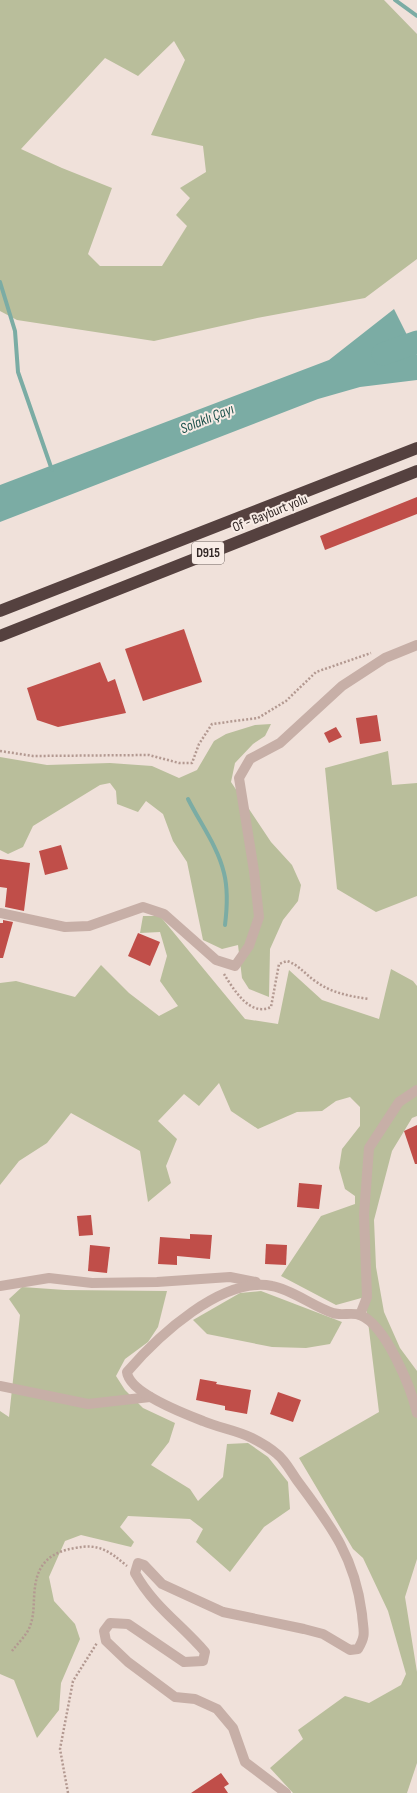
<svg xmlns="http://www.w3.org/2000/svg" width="417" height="1793" viewBox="0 0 417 1793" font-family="'Sofia Sans Condensed',sans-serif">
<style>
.green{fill:#b9be9b;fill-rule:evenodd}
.water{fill:#7baca4}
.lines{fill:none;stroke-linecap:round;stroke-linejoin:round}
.stream{stroke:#7baca4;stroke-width:4}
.river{stroke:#7baca4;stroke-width:23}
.building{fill:#c04e49}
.path{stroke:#b39991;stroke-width:2.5;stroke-dasharray:2 2;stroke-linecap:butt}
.minor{stroke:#c7afa7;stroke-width:10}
.highway{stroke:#55413f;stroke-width:12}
.labels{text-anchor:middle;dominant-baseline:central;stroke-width:4;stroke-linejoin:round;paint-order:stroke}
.shield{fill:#f8ece6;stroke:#6f6460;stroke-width:1}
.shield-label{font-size:13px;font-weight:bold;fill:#342927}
.street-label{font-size:14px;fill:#342927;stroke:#f8ece6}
.water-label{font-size:15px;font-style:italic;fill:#1f534d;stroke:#f8ece6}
</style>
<rect width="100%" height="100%" fill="#f0e1da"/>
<!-- green -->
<g class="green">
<path d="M0 0H384L417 34V259L365 298 257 318 154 341 17 320 0 311ZM174 41 185 60 151 135 203 146 206 172 180 188 190 198 176 215 187 226 162 266H100L88 254 112 188 62 168 21 149 105 58 138 76Z"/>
<path d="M271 724 265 736 253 744 235 763 231 782 271 842 292 865 301 885 298 901 283 920 270 949 269 997 249 989 242 978 238 945 222 949 203 940 187 862 173 841 163 814 146 801 138 812 117 804 116 791 110 783 100 785 33 826 23 847 8 854 0 850V757L47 765 110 763 152 766 179 778 197 770 214 741 226 734 255 725Z"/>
<path d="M388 751 392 785 417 783V896L376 912 337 889 325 768Z"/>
<path d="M143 916H160L245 1019 278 1024 289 970 322 1000 379 1019 391 969 413 981 417 986V1116L412 1118 392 1151 374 1220 376 1267 384 1312 400 1348 417 1371V1559L405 1597 417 1672V1763L407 1793H293L270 1768 303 1739 298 1730 345 1696 369 1703 401 1685 406 1674 388 1611 363 1558 353 1549 299 1458 379 1412 365 1297 336 1305 281 1276 321 1216 355 1204V1196L345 1189 339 1168 342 1149 360 1126V1107L350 1097 336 1101 322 1111 297 1112 258 1129 231 1111 219 1083 199 1106 184 1094 158 1121 177 1139 166 1166 171 1183 148 1202 140 1151 71 1113 47 1143 19 1161 0 1185V983L16 981 75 997 101 965 129 993 159 1016 178 1006 160 981 167 956 160 932 140 933Z"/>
<path d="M22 1287 65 1290 167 1291 158 1327 148 1342 125 1359 116 1376 125 1390 143 1408 175 1423 169 1442 151 1465 190 1489 198 1501 223 1477 227 1444 248 1443 268 1457 288 1482 290 1509 264 1527 230 1572 196 1542 203 1529 190 1519 128 1516 120 1527 134 1542 131 1547 81 1535 65 1541 49 1577 54 1601 75 1624 80 1639 61 1683 59 1710 37 1738 14 1680 0 1674V1411L9 1417 20 1315 9 1299Z"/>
<path d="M261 1291 342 1322 330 1344 306 1348 272 1347 207 1334 193 1320 240 1293Z"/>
</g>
<!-- water -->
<path class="water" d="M394 309 417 355V380L360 387 318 399 0 522V485L329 360Z"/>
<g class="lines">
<!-- stream -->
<g class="stream">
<path d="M395 0 417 16"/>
<path d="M0 282 15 331 18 372 52 470"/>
<path d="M188 799C200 823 218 847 224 873 228 889 227 909 225 925"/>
</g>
<!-- river -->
<path class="river" d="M383 354 417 342"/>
</g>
<!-- building -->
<g class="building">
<path d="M417 497V514L325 550 320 536Z"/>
<path d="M184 629 202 682 143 701 125 649Z"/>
<path d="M100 662 108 682 115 679 126 713 58 727 37 720 27 688Z"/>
<path d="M377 715 381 741 360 744 356 718Z"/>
<path d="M336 727 342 737 329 743 324 733Z"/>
<path d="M61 845 68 869 45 875 39 851Z"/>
<path d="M0 859 30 863 24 911 5 907 7 888 0 887Z"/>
<path d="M3 920 13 922 3 958H0V923H3Z"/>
<path d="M138 933 160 942 150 966 128 956Z"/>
<path d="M417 1125V1164H415L404 1131Z"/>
<path d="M299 1183 322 1185 319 1209 297 1207Z"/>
<path d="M91 1215 93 1235 79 1236 77 1216Z"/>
<path d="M190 1234 212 1235 210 1259 177 1256V1265L158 1264 160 1237 190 1239Z"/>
<path d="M266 1244 287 1245 286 1265 265 1264Z"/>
<path d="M90 1245 110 1247 107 1273 88 1271Z"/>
<path d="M200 1379 217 1382 216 1384 251 1390 247 1414 225 1410V1406L196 1400Z"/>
<path d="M278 1392 301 1400 293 1422 270 1414Z"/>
<path d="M221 1773 229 1784 224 1787 228 1793H191Z"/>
</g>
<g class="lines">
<!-- path -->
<g class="path">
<path d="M0 751 33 756 149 755 179 763H192L199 744 212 724 258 718 286 701 316 672 371 653"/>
<path d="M224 974C234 990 250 1017 271 1007L279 964 287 961C299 965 305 974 315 981 332 993 348 996 369 999"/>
<path d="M12 1651C18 1643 27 1635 30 1626 35 1613 33 1601 35 1587 38 1562 52 1552 75 1548 99 1543 109 1551 127 1566"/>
<path d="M68 1793 60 1749 73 1681 97 1643"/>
</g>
<!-- minor -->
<g class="minor">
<path d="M0 913 65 927 89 926 143 907 164 914 216 960 235 966 249 946 259 917 254 871 239 778 250 759 280 743 342 686 385 658 417 645"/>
<path d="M0 1286 49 1278 92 1283 157 1282 230 1277 256 1282"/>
<path d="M360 1315 367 1297 364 1214 369 1148 399 1102 417 1090"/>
<path d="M0 1386 88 1404 150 1397"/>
<path d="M286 1793 245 1762 233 1728 217 1709 195 1699 175 1697 128 1662 106 1641 104 1631 110 1623 128 1624 184 1662 203 1661 205 1652C181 1624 154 1607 135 1573L138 1563 144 1565 162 1584 223 1612 304 1629 323 1634 350 1650 358 1649C367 1634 363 1631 362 1614 355 1558 332 1527 299 1483 292 1474 286 1461 277 1454 270 1448 260 1442 252 1438 236 1430 219 1428 203 1421 185 1414 129 1393 127 1372 158 1336 222 1276 272 1286 291 1289 314 1307 333 1313 341 1316 352 1312 360 1315 386 1325 411 1388 417 1413"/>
</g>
<!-- highway -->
<g class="highway">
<path d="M0 611 417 448"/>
<path d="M0 636 417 471"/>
</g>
</g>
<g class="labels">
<!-- shield labels -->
<rect class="shield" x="192" y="542" width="32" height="22" rx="3"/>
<g class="shield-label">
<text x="208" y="553">D915</text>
</g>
<!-- street labels -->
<g class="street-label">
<text transform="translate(270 513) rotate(-22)">Of - Bayburt yolu</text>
</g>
<!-- water labels -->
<g class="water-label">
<text transform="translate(207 419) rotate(-22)">Solaklı Çayı</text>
</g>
</g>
</svg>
